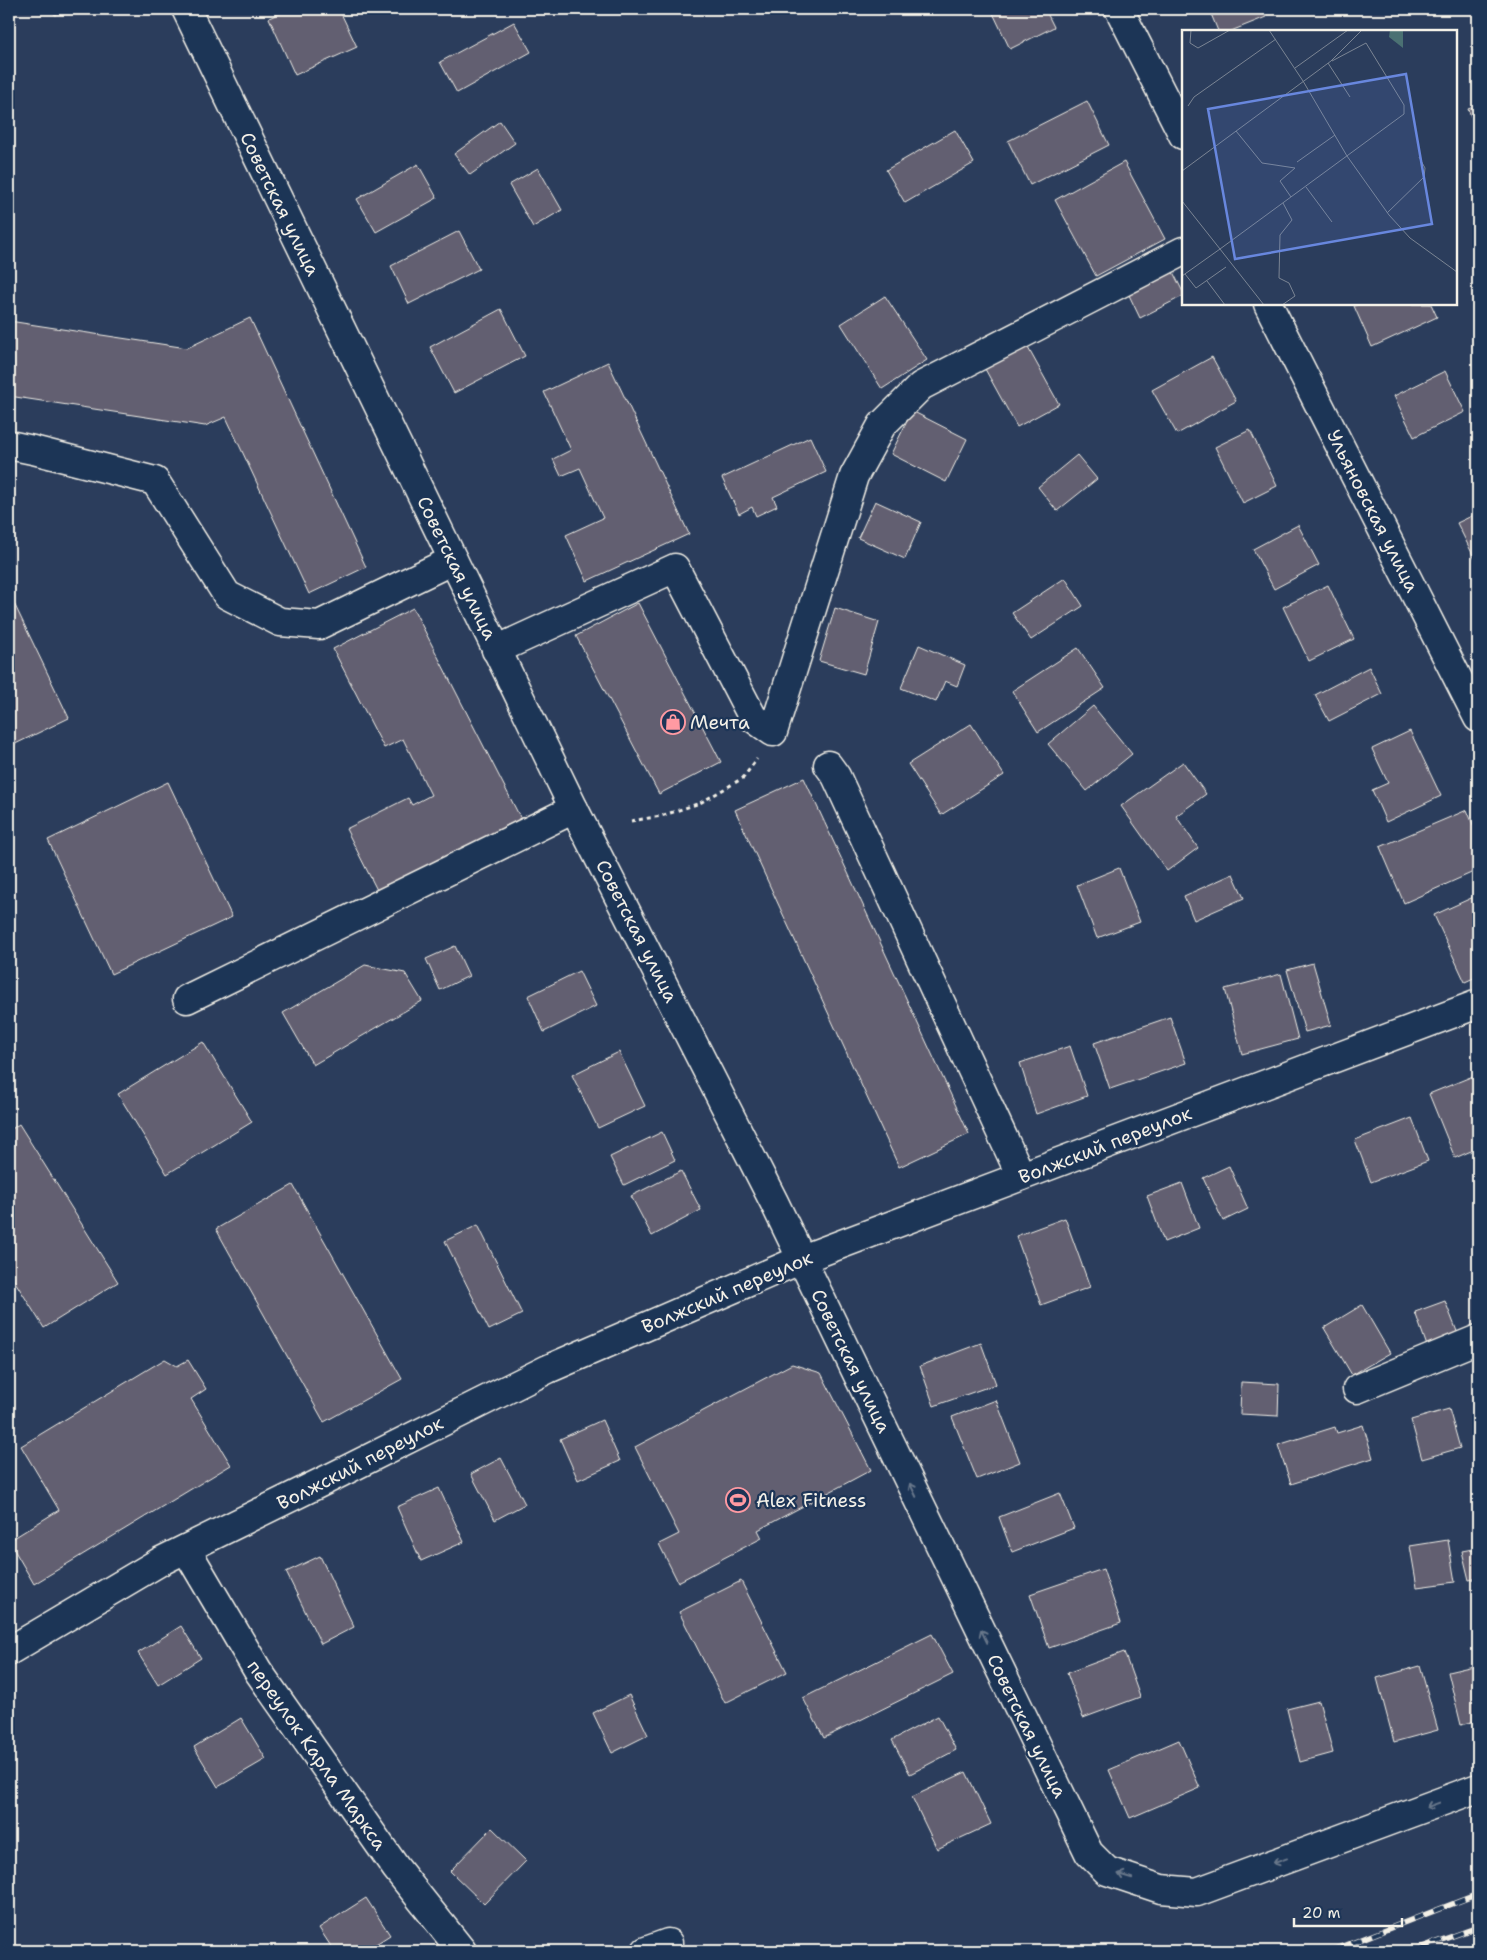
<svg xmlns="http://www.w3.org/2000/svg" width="1487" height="1960" viewBox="0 0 1487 1960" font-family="'Shantell Sans',sans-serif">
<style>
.building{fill:#625e71;stroke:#f4f1e8}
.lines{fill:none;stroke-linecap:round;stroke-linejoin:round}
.minor-casing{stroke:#f4f1e8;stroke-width:31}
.major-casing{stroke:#f4f1e8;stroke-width:31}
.path{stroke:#f4f1e8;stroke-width:3;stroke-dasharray:4 4;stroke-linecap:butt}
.minor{stroke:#1d3557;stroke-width:28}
.major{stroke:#1d3557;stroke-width:28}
.rail-casing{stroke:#f4f1e8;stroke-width:5.5}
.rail{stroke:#1d3557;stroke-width:4;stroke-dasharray:11;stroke-linecap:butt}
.oneway{stroke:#68778a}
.labels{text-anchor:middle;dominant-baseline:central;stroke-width:4.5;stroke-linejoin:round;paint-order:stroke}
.street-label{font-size:19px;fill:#f4f1e8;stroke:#1d3557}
.poi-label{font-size:19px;fill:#f4f1e8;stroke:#1d3557;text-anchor:start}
.inset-road{fill:none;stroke:#7b8594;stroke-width:1}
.view{fill:#6887de;fill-opacity:0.15;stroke:#6887de;stroke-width:2.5}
.inset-edge{fill:none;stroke:#f4f1e8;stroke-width:2.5}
</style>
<rect width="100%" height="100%" fill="#2b3d5c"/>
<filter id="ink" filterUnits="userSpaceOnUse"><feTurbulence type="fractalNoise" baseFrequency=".02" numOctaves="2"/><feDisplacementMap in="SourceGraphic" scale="10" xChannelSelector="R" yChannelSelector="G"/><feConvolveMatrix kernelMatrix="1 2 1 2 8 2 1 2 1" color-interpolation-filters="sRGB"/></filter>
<g filter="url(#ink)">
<!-- building -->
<g class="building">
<path d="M52 9H68L55 15Z"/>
<path d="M289 9H339L357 47 295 75 269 18Z"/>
<path d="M997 9H1045L1054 27 1010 49 992 11Z"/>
<path d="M1209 9H1263L1266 17 1231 31H1218Z"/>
<path d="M514 22 531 52 457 93 440 62Z"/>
<path d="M1087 101 1109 145 1030 185 1008 141Z"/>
<path d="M1478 105V133L1468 109Z"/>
<path d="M500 121 515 143 470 175 454 154Z"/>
<path d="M955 130 974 163 905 203 886 170Z"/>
<path d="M1124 162 1165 239 1096 276 1055 200Z"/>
<path d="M418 164 437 198 376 232 357 199Z"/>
<path d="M538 168 562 210 533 227 509 185Z"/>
<path d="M459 231 479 269 409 304 391 266Z"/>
<path d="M1172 270 1183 292V296L1140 318 1128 293Z"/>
<path d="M885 296 927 360 882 389 841 324Z"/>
<path d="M1358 304H1431L1437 317 1372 347 1354 306Z"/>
<path d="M501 309 525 356 454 393 430 347Z"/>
<path d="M250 318 366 567 309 594 226 417 205 426 9 396V321L187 348Z"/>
<path d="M1027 346 1059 404 1017 427 985 369Z"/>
<path d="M1212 357 1236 401 1177 434 1152 390Z"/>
<path d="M608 362 689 534 587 581 566 535 603 518 580 468 561 476 553 459 571 450 544 392Z"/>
<path d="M1445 371 1465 412 1414 437 1394 396Z"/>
<path d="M912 411 967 439 946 482 891 454Z"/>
<path d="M1250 430 1277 486 1243 503 1215 447Z"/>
<path d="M810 437 826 472 773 497 777 506 756 516 752 507 739 514 722 478Z"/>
<path d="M1077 455 1097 479 1057 511 1038 487Z"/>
<path d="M875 501 921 522 905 559 858 538Z"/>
<path d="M1478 513V559L1476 561 1457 523Z"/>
<path d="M1298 525 1319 565 1274 589 1253 549Z"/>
<path d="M1065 578 1083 606 1031 640 1012 613Z"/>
<path d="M1328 585 1354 639 1309 661 1283 607Z"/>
<path d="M9 593 69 718 9 747Z"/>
<path d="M638 603 721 762 659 794 576 636Z"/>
<path d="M413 608 521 819 378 892 346 829 408 798 412 805 431 795 403 739 384 748 333 649Z"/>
<path d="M835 608 879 622 864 674 819 661Z"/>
<path d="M919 645 965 665 957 686 945 681 936 702 901 688Z"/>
<path d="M1078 648 1105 688 1038 732 1012 691Z"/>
<path d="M1369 667 1382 694 1329 721 1315 695Z"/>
<path d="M1093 706 1132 754 1087 791 1048 744Z"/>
<path d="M971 724 1004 775 941 815 908 764Z"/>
<path d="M1410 731 1441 796 1386 822 1372 790 1388 783 1372 749Z"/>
<path d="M1183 762 1206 794 1176 816 1198 848 1167 871 1121 806Z"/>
<path d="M804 778 969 1134 899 1167 735 810Z"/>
<path d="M168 782 232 917 111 974 48 840Z"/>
<path d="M1467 810 1478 836V870L1404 903 1380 847Z"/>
<path d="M1119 868 1140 922 1097 938 1077 885Z"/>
<path d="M1233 874 1244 898 1194 920 1184 896Z"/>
<path d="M1478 895V976L1465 982 1434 915Z"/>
<path d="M455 946 469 976 440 990 426 959Z"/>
<path d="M1313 963 1331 1025 1305 1032 1287 970Z"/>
<path d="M365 965 405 973 422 1001 313 1065 283 1013Z"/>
<path d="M579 971 596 1006 544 1032 528 996Z"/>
<path d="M1281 974 1298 1039 1242 1054 1225 989Z"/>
<path d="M1170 1017 1186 1063 1110 1089 1094 1043Z"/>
<path d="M203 1042 252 1122 167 1174 118 1094Z"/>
<path d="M1070 1046 1087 1096 1036 1114 1020 1063Z"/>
<path d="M619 1052 645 1106 598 1128 572 1075Z"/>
<path d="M1478 1074V1148L1455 1158 1429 1094Z"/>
<path d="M1412 1118 1428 1161 1371 1182 1355 1140Z"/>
<path d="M19 1124 118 1282 44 1328 9 1272V1131Z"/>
<path d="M662 1132 675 1160 624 1185 610 1157Z"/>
<path d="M1229 1166 1248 1209 1223 1221 1203 1178Z"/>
<path d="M681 1171 701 1210 652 1236 631 1196Z"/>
<path d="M1182 1183 1199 1228 1164 1242 1147 1196Z"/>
<path d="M293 1185 402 1379 324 1422 216 1229Z"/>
<path d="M1065 1218 1090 1287 1041 1305 1016 1236Z"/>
<path d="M478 1225 522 1314 489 1330 445 1241Z"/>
<path d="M1445 1301 1458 1334 1427 1346 1415 1312Z"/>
<path d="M1362 1305 1390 1353 1352 1375 1324 1328Z"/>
<path d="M981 1343 996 1384 934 1406 920 1366Z"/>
<path d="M165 1359 177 1366 188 1360 206 1389 191 1399 231 1465 34 1584 9 1541 59 1510 21 1446Z"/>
<path d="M792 1364 821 1373 871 1470 758 1530 762 1538 678 1582 659 1544 679 1534 635 1447Z"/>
<path d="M1241 1382 1279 1384 1278 1416 1240 1414Z"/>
<path d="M996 1400 1020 1462 977 1479 952 1417Z"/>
<path d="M1449 1409 1460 1448 1422 1459 1411 1420Z"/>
<path d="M602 1420 620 1461 578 1480 560 1439Z"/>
<path d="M1363 1425 1373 1458 1291 1484 1278 1445 1335 1427 1337 1433Z"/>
<path d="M501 1458 525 1504 495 1520 471 1474Z"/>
<path d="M439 1488 464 1542 421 1561 397 1507Z"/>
<path d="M1060 1493 1074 1528 1012 1552 999 1517Z"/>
<path d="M1448 1540 1455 1582 1417 1587 1410 1546Z"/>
<path d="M1478 1548V1578L1469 1580 1462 1551Z"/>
<path d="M320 1556 354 1627 321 1644 286 1572Z"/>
<path d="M1103 1569 1121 1623 1049 1648 1030 1594Z"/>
<path d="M741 1581 787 1672 725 1703 679 1612Z"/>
<path d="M181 1626 201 1658 158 1685 138 1653Z"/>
<path d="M932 1634 953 1674 824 1738 803 1698Z"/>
<path d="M1124 1652 1140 1697 1083 1718 1067 1673Z"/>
<path d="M1478 1665V1720L1461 1725 1448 1672Z"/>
<path d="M1420 1666 1438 1730 1394 1742 1377 1678Z"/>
<path d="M629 1695 648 1735 612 1753 593 1713Z"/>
<path d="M1319 1701 1333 1753 1300 1762 1287 1709Z"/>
<path d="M938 1716 956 1750 910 1774 892 1740Z"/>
<path d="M241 1718 266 1759 218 1787 194 1747Z"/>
<path d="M1179 1740 1200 1788 1130 1818 1109 1770Z"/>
<path d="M966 1772 991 1824 937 1849 912 1797Z"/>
<path d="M492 1828 526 1861 484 1904 450 1871Z"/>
<path d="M366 1898 390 1935 365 1951H334L319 1928Z"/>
</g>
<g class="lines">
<defs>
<g id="minor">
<path d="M186 9 574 809 774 1202 1089 1853 1107 1871 1161 1889 1197 1892 1478 1788"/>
<path d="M9 445 33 450 155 481 227 595 280 622 319 625 453 560"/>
<path d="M496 650 675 568 753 718 773 732 854 476 882 425 921 386 1183 251"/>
<path d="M828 765 836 776 1021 1176"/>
<path d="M187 999 574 809"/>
<path d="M1357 1389 1478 1339"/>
<path d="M186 1549 258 1671 396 1868 462 1951"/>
<path d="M9 1651 161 1561 334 1476 548 1369 802 1259 1478 1004"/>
<path d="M646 1951 668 1943"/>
</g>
<g id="major">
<path d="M1119 9 1183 135"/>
<path d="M1268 304 1478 718"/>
</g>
</defs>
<!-- minor casing -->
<use href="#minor" class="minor-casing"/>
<!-- major casing -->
<use href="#major" class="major-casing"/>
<!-- path -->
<path class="path" d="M631 821 661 816 700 803 743 778 757 759"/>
<!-- minor -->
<use href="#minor" class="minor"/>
<!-- major -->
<use href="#major" class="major"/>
<defs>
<g id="rail">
<path d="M1331 1951 1478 1894"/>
<path d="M1411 1951 1478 1927"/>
</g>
</defs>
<!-- rail casing -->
<use href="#rail" class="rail-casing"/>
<!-- rail -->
<use href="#rail" class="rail"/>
</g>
<!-- one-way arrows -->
<defs><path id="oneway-shaft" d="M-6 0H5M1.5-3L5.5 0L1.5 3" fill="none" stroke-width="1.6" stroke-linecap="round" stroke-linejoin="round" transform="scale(1.25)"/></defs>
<g class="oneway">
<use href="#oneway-shaft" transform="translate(913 1490) rotate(-116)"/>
<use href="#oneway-shaft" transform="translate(984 1636) rotate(-116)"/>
<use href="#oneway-shaft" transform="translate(1433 1805) rotate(160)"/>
<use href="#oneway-shaft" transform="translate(1280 1861) rotate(160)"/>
<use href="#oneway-shaft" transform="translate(1125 1876) rotate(-163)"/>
</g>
</g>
<!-- icons -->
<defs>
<symbol id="shop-ring" viewBox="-11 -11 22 22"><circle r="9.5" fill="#1d3557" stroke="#ff9aa2" stroke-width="1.5"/><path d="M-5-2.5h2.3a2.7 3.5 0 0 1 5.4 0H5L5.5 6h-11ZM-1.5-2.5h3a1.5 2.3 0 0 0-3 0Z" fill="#ff9aa2"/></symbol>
<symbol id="stadium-ring" viewBox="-11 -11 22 22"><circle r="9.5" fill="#1d3557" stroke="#ff9aa2" stroke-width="1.5"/><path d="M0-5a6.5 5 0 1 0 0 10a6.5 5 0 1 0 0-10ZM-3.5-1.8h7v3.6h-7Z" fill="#ff9aa2"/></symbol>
</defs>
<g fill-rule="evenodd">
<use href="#shop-ring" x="659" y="708" width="28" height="28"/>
<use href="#stadium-ring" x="724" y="1486" width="28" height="28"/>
</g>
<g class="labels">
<!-- street labels -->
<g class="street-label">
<text transform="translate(280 204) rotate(64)">Советская улица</text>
<text transform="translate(1373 511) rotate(63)">Ульяновская улица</text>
<text transform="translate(457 568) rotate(64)">Советская улица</text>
<text transform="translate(637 931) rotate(63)">Советская улица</text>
<text transform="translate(1105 1145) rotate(-21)">Волжский переулок</text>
<text transform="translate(727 1292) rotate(-23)">Волжский переулок</text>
<text transform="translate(851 1361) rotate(64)">Советская улица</text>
<text transform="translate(360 1463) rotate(-27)">Волжский переулок</text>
<text transform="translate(1027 1726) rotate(64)">Советская улица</text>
<text transform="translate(317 1755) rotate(55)">переулок Карла Маркса</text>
</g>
<!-- poi labels -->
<g class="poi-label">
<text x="690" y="722">Мечта</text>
<text x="756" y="1500">Alex Fitness</text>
</g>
</g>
<!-- overview -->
<g transform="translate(1182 30)">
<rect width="275" height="275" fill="#2b3d5c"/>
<path d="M208 0H221V18L207 7Z" fill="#4b7173"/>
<path class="inset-road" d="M9 0 8 13 16 18 48 0M87 0 121 51M146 33 168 67M113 38 166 0M121 51 165 126 207 185 228 208 275 242M6 76 12 67 94 9M54 101 80 133 113 138M115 132 153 105M0 141 149 31 180 0M124 157 150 192M109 167 98 151 113 138M0 171 38 219 0 246M205 183 242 147 243 138 237 127M3 244 14 258 44 237M25 251 43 275M82 275 38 219 222 84V75L184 13 150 31M100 275 113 266 107 253 97 248 98 205 110 190 101 173"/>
<path class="view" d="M224 44 250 194 53 229 26 79Z"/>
<rect width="275" height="275" class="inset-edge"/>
</g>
<!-- margin -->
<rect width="1487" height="1960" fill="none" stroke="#1d3557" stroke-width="30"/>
<rect x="15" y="15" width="1457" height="1930" fill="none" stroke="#f4f1e8" stroke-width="2" filter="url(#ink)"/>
<!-- scale -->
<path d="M1294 1918v8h108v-8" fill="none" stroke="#f4f1e8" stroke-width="2.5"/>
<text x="1302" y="1918" font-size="15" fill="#f4f1e8" stroke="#1d3557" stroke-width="4" paint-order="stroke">20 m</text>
</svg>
